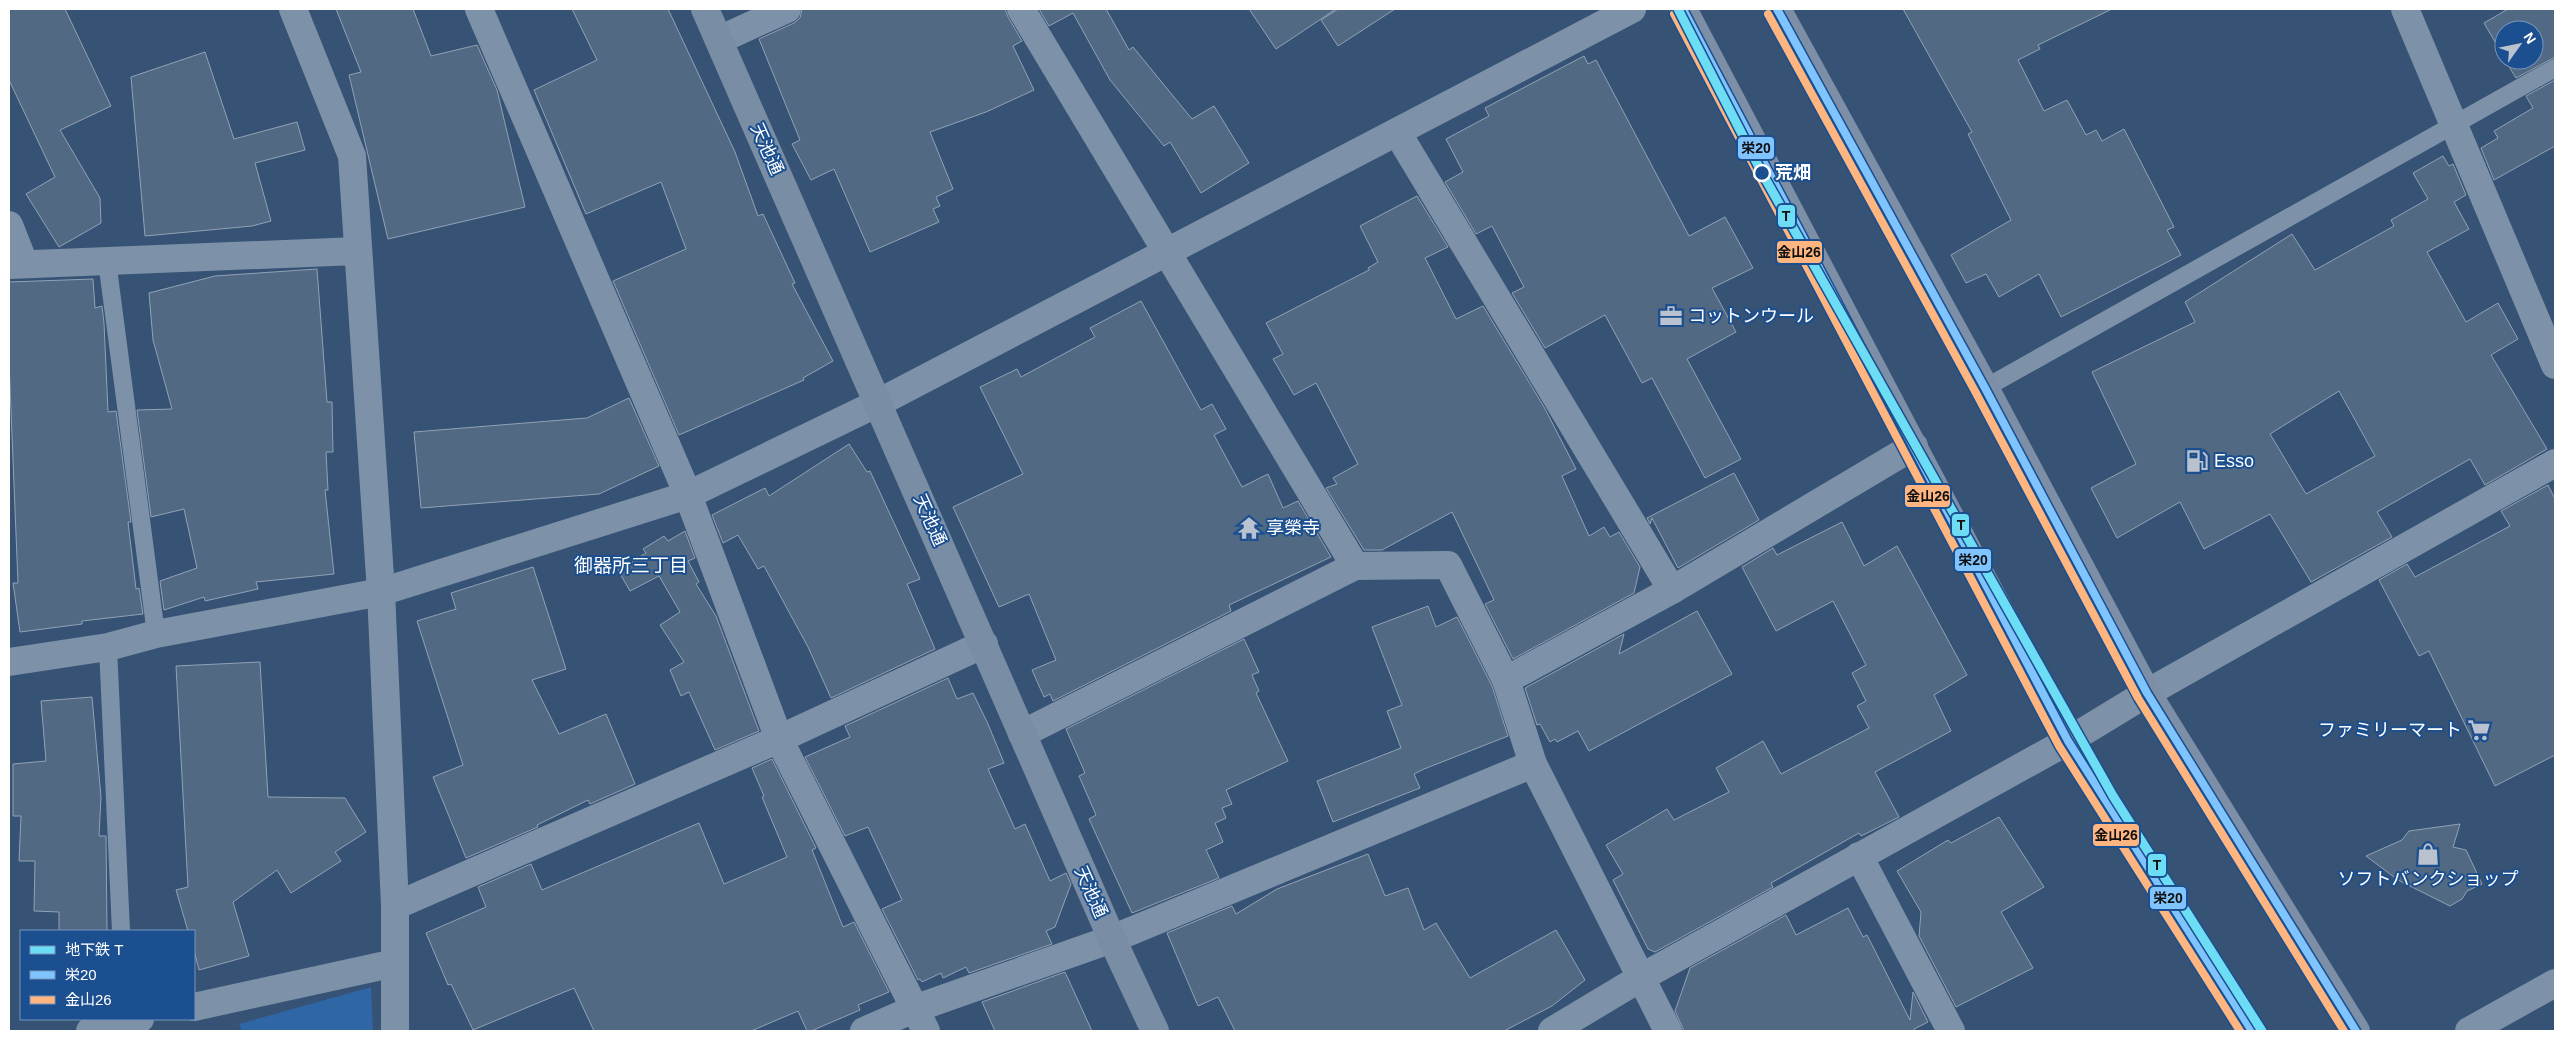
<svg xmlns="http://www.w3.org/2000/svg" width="2564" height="1040" viewBox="0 0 2564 1040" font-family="Helvetica,'Noto Sans JP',sans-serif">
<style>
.green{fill:#2f66a5}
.building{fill:#526984;stroke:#92a2b6;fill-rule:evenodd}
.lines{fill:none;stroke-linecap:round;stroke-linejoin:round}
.lane{stroke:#7d92a8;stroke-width:18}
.street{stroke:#7d92a8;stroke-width:28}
.secondary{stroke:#798da4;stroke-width:28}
.primary{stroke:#7d8ea7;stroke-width:28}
.bus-1-casing{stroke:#1b4f8f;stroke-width:11}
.bus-2-casing{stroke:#1b4f8f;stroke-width:11}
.bus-1{stroke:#80c4ff;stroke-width:8}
.bus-2{stroke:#ffb580;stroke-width:8}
.metro-1-casing{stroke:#1b4f8f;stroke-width:12}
.metro-1{stroke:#6ddcf5;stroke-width:9}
.stop-dot{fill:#1b4f8f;stroke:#fff;stroke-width:2.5}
.labels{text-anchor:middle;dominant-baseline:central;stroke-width:4;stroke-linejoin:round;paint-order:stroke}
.street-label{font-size:18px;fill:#fff;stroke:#1b4f8f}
.stop-label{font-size:18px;font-weight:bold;fill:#fff;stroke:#1b4f8f;text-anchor:start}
.poi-label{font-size:18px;fill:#fff;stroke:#1b4f8f;text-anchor:start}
.neighbourhood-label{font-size:19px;fill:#fff;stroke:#1b4f8f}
.line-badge{stroke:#1b4f8f;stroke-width:2}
.pale-badge-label{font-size:14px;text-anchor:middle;font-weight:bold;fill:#111}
</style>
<rect width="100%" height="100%" fill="#365274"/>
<!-- green -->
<path class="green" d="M371 987 373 1031H242L239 1024Z"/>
<!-- building -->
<g class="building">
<path d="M9 9H65L111 106 60 130 100 198 101 223 59 247 26 194 55 177 9 80Z"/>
<path d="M336 9H413L431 56 477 45 497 90 525 207 388 239 349 75 361 72Z"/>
<path d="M572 9H668L735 152 758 216 763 214 795 283 792 284 833 361 803 378 804 380 679 435 613 281 686 249 661 182 586 214 534 90 597 60Z"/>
<path d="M802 9H1005L1008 17 1022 41 1013 46 1034 90 986 112 930 132 953 189 936 197 940 206 933 209 939 222 870 252 834 169 811 180 792 144 800 140 759 39 794 23 800 18Z"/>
<path d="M1039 9H1106L1129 50 1133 47 1192 119 1214 106 1249 163 1201 193 1170 142 1164 146 1110 80 1073 13 1049 26Z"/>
<path d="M1249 9H1336L1276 49Z"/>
<path d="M1338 9H1395L1338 46 1321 20Z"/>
<path d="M1903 9H2112L2038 45 2040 49 2018 60 2044 111 2067 100 2086 135 2096 130 2102 141 2124 129 2174 227 2167 230 2181 255 2061 317 2039 274 1999 297 1986 274 1966 283 1951 255 2011 220 1968 134 1972 132Z"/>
<path d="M2508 9H2555V57L2516 78 2505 60H2534V30H2504V57L2484 23Z"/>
<path d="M205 52 234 139 297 122 305 150 255 163 271 221 252 226 145 236 131 77Z"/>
<path d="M1584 56 1588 64 1596 60 1689 236 1725 217 1753 268 1712 288 1736 332 1687 359 1741 459 1705 478 1652 378 1642 383 1605 315 1545 348 1512 293 1524 287 1492 226 1476 234 1445 182 1463 172 1446 139 1489 116 1485 108Z"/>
<path d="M2555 80V146L2494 180 2481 148 2498 138 2494 131 2533 108 2526 96Z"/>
<path d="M2443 156 2449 166 2453 164 2466 195 2454 202 2469 229 2427 252 2466 322 2498 303 2518 339 2491 355 2547 449 2485 485 2470 459 2377 512 2392 537 2311 582 2270 514 2204 549 2180 502 2117 538 2091 488 2136 464 2092 372 2195 322 2185 302 2292 234 2315 270 2394 226 2391 220 2428 199 2413 173ZM2339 391 2375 456 2306 494 2270 434Z"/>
<path d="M1417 196 1448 247 1425 258 1456 319 1483 306 1544 407 1576 469 1562 476 1589 536 1604 527 1610 537 1619 532 1640 567 1634 593 1513 659 1485 604 1494 600 1452 512 1382 550H1364L1326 488 1337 484 1333 478 1358 464 1316 383 1294 395 1273 359 1283 354 1266 323 1369 270 1368 268 1378 262 1360 226Z"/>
<path d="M317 269 327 402H332L333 452H326L328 490H325L334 574 256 582 258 589 205 601 204 597 164 610 160 581 197 568 184 509 151 517 137 410 172 409 153 340 149 293 215 276Z"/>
<path d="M93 279 95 308 102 306 104 323 108 412 116 411 131 522H128L136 589 139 588 143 614 82 621V624L20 632 13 583H18L9 361V282Z"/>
<path d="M1141 301 1201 410 1212 404 1226 429 1214 435 1242 487 1268 474 1283 508 1298 501 1331 557 1229 605 1231 611 1053 701 1050 694 1044 697 1032 670 1056 660 1029 594 999 607 953 507 1023 474 980 387 1017 369 1021 377 1095 337 1090 328Z"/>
<path d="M629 398 659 466 599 494 421 508 414 432 587 418Z"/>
<path d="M849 444 867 472 870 471 920 579 907 584 935 649 831 698 808 647 764 566 758 569 738 535 723 543 712 515 765 488 769 496Z"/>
<path d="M1734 473 1759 520 1678 568 1652 518 1650 524 1647 518Z"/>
<path d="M2548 485 2555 499V755L2495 786 2429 651 2419 656 2379 580 2407 564 2415 577 2510 526 2501 511Z"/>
<path d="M1842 522 1864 566 1897 546 1967 675 1934 695 1951 731 1875 772 1899 817 1861 836 1859 833 1771 883 1773 887 1655 952 1648 949 1613 880 1623 874 1606 845 1667 809 1674 820 1729 792 1716 768 1763 741 1781 774 1869 728 1857 706 1866 701 1852 673 1866 665 1833 601 1776 631 1742 567 1773 548 1777 555Z"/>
<path d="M685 531 695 558 688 561 699 582 696 584 716 616 759 731 715 750 689 692 681 696 670 670 684 662 660 625 680 612 659 576 630 591 618 570 646 553 643 549 664 536 668 541Z"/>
<path d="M533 567 566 669 532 680 559 734 606 714 635 784 590 804 588 800 537 825 538 827 466 858 433 777 463 765 417 621 456 609 451 593Z"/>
<path d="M1428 606 1436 627 1457 617 1492 686 1508 736 1424 769 1414 774 1420 788 1333 822 1317 781 1401 748 1387 711 1402 705 1372 627Z"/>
<path d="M1697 611 1732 674 1589 751 1578 731 1557 742 1555 739 1550 742 1540 724 1537 725 1525 688 1624 634 1619 654Z"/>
<path d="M1244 639 1259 672 1252 675 1259 691 1256 693 1288 761 1226 790 1232 804 1222 808 1226 818 1215 823 1223 842 1206 850 1219 878 1132 913 1089 819 1096 815 1079 776 1085 773 1066 729Z"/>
<path d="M260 662 268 797 345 798 366 832 335 852 341 861 291 893 277 870 233 902 249 956 199 970 194 950V931H188L176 890 188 887 176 666Z"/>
<path d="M948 678 957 699 973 693 988 724 1004 763 988 769 1015 829 1025 824 1050 881 1066 873 1071 884 1055 927 1046 931 1052 944 969 973 966 967 943 978 941 973 922 982 920 979 918 980 882 909 902 900 868 827 845 836 805 757 850 737 845 726Z"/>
<path d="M92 697 101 797 99 836H106L107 931H59V912L34 911 35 861H19L21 816H13V764L46 761 41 701Z"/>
<path d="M772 759 816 848 812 850 843 927 854 922 889 992 858 1005 860 1010 811 1031H807L798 1011 751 1031H594L574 988 473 1030 451 984 448 985 426 933 486 907 478 887 531 864 542 890 699 823 724 884 787 857 762 797 764 796 752 768Z"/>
<path d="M1999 817 2044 887 2001 912 2033 968 1956 1007 1919 936 1921 912 1897 871 1948 840 1951 843Z"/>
<path d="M2460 824 2453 847 2466 850 2482 884 2467 891 2462 899 2450 906 2398 880 2366 856 2402 840 2409 831Z"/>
<path d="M1368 854 1385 896 1408 888 1424 930 1436 923 1470 978 1556 930 1585 980 1552 1006 1504 1031H1235L1218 997 1198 1006 1167 933 1232 906 1236 914 1277 889Z"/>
<path d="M1848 908 1863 937 1867 935 1910 1020 1913 992 1928 1022 1914 1029 1915 1031H1684L1675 1011 1690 968 1786 915 1796 935Z"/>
<path d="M1065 972 1092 1031H995L982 1002Z"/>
</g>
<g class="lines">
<!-- lane -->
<g class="lane">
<path d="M107 261 156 634"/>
<path d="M1985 388 2555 68"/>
<path d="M108 647 121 931"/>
</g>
<!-- street -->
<g class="street">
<path d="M293 9 352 156 381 592 395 906V1031"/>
<path d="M479 9 688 495 779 739 926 1031"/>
<path d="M1021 9 1355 566"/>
<path d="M2405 9 2555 365"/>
<path d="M719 40 787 9"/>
<path d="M1397 132 1672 590"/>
<path d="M9 225 24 263"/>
<path d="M9 265 357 251"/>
<path d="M9 662 108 647 156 634 381 592 688 495 878 403 1632 9"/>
<path d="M1506 680 1672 590 1914 446"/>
<path d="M1022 734 1355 566 1448 565 1506 680 1533 764 1668 1031"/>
<path d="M1859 856 1951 1031"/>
<path d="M395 906 779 739 984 644"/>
<path d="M194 1007 395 963"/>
<path d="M90 1031 140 1019"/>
<path d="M864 1031 914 1009 1112 939 1533 764"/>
<path d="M1552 1031 1642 977 2068 741 2147 693 2555 463"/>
<path d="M2469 1031 2555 983"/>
</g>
<!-- secondary -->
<path class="secondary" d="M705 9 1112 939 1155 1031"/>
<!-- primary -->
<g class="primary">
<path d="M1683 9 2068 741 2252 1031"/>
<path d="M1777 9 1985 388 2147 693 2356 1031"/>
</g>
<defs>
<g id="bus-1">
<path d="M1683 9 2068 741 2252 1031"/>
<path d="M1777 9 1985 388 2147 693 2356 1031"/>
</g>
<g id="bus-2">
<path d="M1674 14 2059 746 2240 1031"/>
<path d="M1768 14 1976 393 2138 698 2344 1031"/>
</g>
</defs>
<!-- bus-1 casing -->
<use href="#bus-1" class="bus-1-casing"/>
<!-- bus-2 casing -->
<use href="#bus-2" class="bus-2-casing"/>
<!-- bus-1 -->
<use href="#bus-1" class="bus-1"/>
<!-- bus-2 -->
<use href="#bus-2" class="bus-2"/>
<defs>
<path id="metro-1" d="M1678 9 1762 173 2113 796 2262 1031"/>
</defs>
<!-- metro-1 casing -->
<use href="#metro-1" class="metro-1-casing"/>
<!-- metro-1 -->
<use href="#metro-1" class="metro-1"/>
</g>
<!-- icons -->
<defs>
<symbol id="office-bare" viewBox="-9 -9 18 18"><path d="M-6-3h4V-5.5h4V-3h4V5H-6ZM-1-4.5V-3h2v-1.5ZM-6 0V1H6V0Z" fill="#b9c2ce" stroke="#1b4f8f" stroke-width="2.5" paint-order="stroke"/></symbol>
<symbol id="fuel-bare" viewBox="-9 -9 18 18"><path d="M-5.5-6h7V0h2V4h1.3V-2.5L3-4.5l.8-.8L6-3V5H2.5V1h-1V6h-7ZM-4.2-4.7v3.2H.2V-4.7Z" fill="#b9c2ce" stroke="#1b4f8f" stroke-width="2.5" paint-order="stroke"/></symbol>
<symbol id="temple-bare" viewBox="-9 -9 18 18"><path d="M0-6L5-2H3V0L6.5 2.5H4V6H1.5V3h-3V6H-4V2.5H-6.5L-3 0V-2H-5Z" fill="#b9c2ce" stroke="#1b4f8f" stroke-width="2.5" paint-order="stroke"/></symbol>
<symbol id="supermarket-bare" viewBox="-9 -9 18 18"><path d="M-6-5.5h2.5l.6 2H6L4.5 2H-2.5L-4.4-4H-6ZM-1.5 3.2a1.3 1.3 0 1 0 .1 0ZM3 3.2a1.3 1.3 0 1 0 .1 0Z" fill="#b9c2ce" stroke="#1b4f8f" stroke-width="2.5" paint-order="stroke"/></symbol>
<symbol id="shop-bare" viewBox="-9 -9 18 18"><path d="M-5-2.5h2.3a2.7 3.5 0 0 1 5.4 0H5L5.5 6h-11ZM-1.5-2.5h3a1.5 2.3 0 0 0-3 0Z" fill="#b9c2ce" stroke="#1b4f8f" stroke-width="2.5" paint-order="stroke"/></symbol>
</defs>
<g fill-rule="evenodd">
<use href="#office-bare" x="1655" y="300" width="32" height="32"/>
<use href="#fuel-bare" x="2181" y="445" width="32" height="32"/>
<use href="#temple-bare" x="1233" y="512" width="32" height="32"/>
<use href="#supermarket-bare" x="2463" y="714" width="32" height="32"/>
<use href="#shop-bare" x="2412" y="838" width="32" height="32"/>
</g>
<!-- markers -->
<circle class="stop-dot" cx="1762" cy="173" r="8"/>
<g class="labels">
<!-- street labels -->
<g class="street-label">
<text transform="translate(767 149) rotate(66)">天池通</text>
<text transform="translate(930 520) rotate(66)">天池通</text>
<text transform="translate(1091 892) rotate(66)">天池通</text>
</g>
<!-- stop labels -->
<g class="stop-label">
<text x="1775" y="173">荒畑</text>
</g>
<!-- poi labels -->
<g class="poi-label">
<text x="1688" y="316">コットンウール</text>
<text x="2214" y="461">Esso</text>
<text x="1266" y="528">享榮寺</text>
<text x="2462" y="730" text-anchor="end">ファミリーマート</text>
<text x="2428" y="879" text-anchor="middle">ソフトバンクショップ</text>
</g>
<!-- neighbourhood labels -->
<g class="neighbourhood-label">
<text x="631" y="565">御器所三丁目</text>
</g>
</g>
<g class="line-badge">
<rect x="1737" y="136" width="38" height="24" rx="5" fill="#80c4ff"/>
<rect x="1777" y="204" width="19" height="24" rx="5" fill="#6ddcf5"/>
<rect x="1776" y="240" width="47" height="24" rx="5" fill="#ffb580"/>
<rect x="1904" y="484" width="47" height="24" rx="5" fill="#ffb580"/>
<rect x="1951" y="513" width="19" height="24" rx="5" fill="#6ddcf5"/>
<rect x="1954" y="548" width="38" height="24" rx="5" fill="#80c4ff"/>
<rect x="2092" y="823" width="48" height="24" rx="5" fill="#ffb580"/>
<rect x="2147" y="853" width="20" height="24" rx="5" fill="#6ddcf5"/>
<rect x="2149" y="886" width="38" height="24" rx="5" fill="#80c4ff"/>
</g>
<g class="pale-badge-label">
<text x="1756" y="153">栄20</text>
<text x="1786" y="221">T</text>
<text x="1799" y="257">金山26</text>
<text x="1928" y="501">金山26</text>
<text x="1961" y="530">T</text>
<text x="1973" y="565">栄20</text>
<text x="2116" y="840">金山26</text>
<text x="2157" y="870">T</text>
<text x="2168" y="903">栄20</text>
</g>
<!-- border -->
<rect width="2564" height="1040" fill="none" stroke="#ffffff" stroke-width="20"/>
<!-- legend -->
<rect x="20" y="930" width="175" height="90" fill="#1b4f8f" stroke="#7695bc"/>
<rect x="30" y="946" width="25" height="8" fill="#6ddcf5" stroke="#7695bc"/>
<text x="65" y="955" font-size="15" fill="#ffffff">地下鉄 T</text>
<rect x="30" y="971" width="25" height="8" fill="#80c4ff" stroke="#7695bc"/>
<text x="65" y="980" font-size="15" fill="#ffffff">栄20</text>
<rect x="30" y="996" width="25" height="8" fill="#ffb580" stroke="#7695bc"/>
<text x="65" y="1005" font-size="15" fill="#ffffff">金山26</text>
<!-- north arrow -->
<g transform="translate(2519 45) rotate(57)"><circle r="24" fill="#1b4f8f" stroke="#7695bc"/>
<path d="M0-4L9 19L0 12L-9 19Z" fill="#b9c2ce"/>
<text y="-8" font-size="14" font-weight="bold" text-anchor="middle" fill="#ffffff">N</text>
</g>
</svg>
